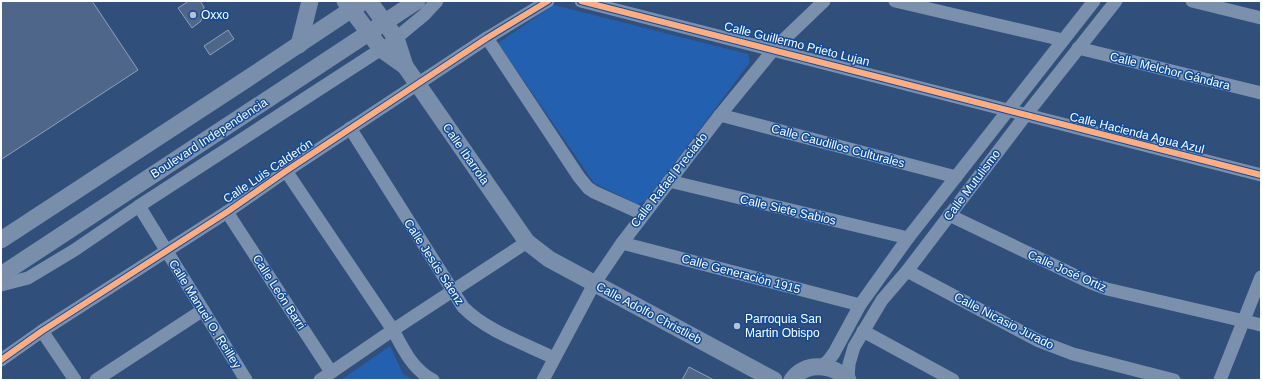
<svg xmlns="http://www.w3.org/2000/svg" width="1262" height="381" viewBox="0 0 1262 381" font-family="Helvetica,sans-serif">
<style>
.green{fill:#2460b0}
.building{fill:#4d6689;stroke:#8fa0b9}
.lines{fill:none;stroke-linecap:round;stroke-linejoin:round}
.minor{stroke:#7a90ad;stroke-width:13}
.major{stroke:#788eaa;stroke-width:17}
.cycleway-casing{stroke:#104a9a;stroke-width:8}
.cycleway{stroke:#ffac80;stroke-width:6}
.poi-dot{fill:#b7c1d0;stroke:#104a9a;stroke-width:1.5}
.labels{text-anchor:middle;dominant-baseline:central;stroke-width:3;stroke-linejoin:round;paint-order:stroke}
.poi-label{font-size:12px;fill:#fff;stroke:#104a9a;text-anchor:start}
.street-label{font-size:12px;fill:#fff;stroke:#104a9a}
</style>
<rect width="100%" height="100%" fill="#304f7a"/>
<!-- green -->
<g class="green">
<path d="M554 5 748 54 750 62 646 201 637 204 594 183 498 43Z"/>
<path d="M390 346 403 374 413 380H341Z"/>
</g>
<!-- building -->
<g class="building">
<path d="M1 1H92L138 70 2 159 1 158Z"/>
<path d="M189 1H200L204 7 201 21 192 28 178 8Z"/>
<path d="M228 30 234 39 210 55 204 46Z"/>
<path d="M689 367 714 380H682Z"/>
</g>
<g class="lines">
<!-- minor -->
<g class="minor">
<path d="M581 1C808 58 1034 118 1261 175"/>
<path d="M895 1 1063 40"/>
<path d="M1192 1 1261 18"/>
<path d="M487 38 579 177 588 188 594 192 643 214"/>
<path d="M1078 48 1261 93"/>
<path d="M720 115 956 177"/>
<path d="M350 128 463 307C485 330 525 344 554 358"/>
<path d="M286 171 393 330C403 349 413 370 433 380"/>
<path d="M669 181 908 238"/>
<path d="M139 206 246 380"/>
<path d="M227 212 331 372"/>
<path d="M949 215 1091 283 1107 289 1261 325"/>
<path d="M622 243 860 305"/>
<path d="M907 271 1039 341 1073 354 1174 380"/>
<path d="M1 285 28 278 73 251 139 206 389 44 424 15 437 1"/>
<path d="M42 331 75 380"/>
<path d="M863 331 953 380"/>
<path d="M1 360 42 331 227 212 286 171 487 38 548 1"/>
<path d="M820 367 828 361 834 353 860 305 908 238 1094 1"/>
<path d="M848 379 849 364 854 347 882 300 907 271 1025 116 1116 1"/>
<path d="M96 380 203 310"/>
<path d="M320 380 393 330 527 242"/>
<path d="M543 380 594 284 622 243 720 115 774 49 824 1"/>
<path d="M1220 380 1261 277"/>
</g>
<!-- major -->
<g class="major">
<path d="M345 1 381 49 405 66"/>
<path d="M369 1 396 38 405 66 527 242 549 259 774 380"/>
<path d="M299 45 310 1"/>
<path d="M1 240 259 71 364 1"/>
<path d="M1 275 417 1"/>
<path d="M792 380C806 361 833 364 848 380"/>
</g>
<defs>
<g id="cycleway">
<path d="M581 1C808 58 1034 118 1261 175"/>
<path d="M1 360 42 331 227 212 286 171 487 38 548 1"/>
</g>
</defs>
<!-- cycleway casing -->
<use href="#cycleway" class="cycleway-casing"/>
<!-- cycleway -->
<use href="#cycleway" class="cycleway"/>
</g>
<!-- markers -->
<g class="poi-dot">
<circle cx="193" cy="15" r="4"/>
<circle cx="737" cy="326" r="4"/>
</g>
<g class="labels">
<!-- poi labels -->
<g class="poi-label">
<text x="201" y="15">Oxxo</text>
<text x="745" y="319">Parroquia San<tspan x="745" dy="14">Martin Obispo</tspan></text>
</g>
<!-- street labels -->
<g class="street-label">
<text transform="translate(797 44) rotate(14)">Calle Guillermo Prieto Lujan</text>
<text transform="translate(1170 71) rotate(14)">Calle Melchor Gándara</text>
<text transform="translate(1137 133) rotate(14)">Calle Hacienda Agua Azul</text>
<text transform="translate(209 138) rotate(-33)">Boulevard Independencia</text>
<text transform="translate(838 146) rotate(15)">Calle Caudillos Culturales</text>
<text transform="translate(466 154) rotate(55)">Calle Ibarrola</text>
<text transform="translate(268 171) rotate(-34)">Calle Luis Calderón</text>
<text transform="translate(669 180) rotate(-52)">Calle Rafael Preciado</text>
<text transform="translate(972 185) rotate(-53)">Calle Mutulismo</text>
<text transform="translate(788 210) rotate(13)">Calle Siete Sabios</text>
<text transform="translate(434 262) rotate(57)">Calle Jesús Sáenz</text>
<text transform="translate(1067 271) rotate(24)">Calle José Ortiz</text>
<text transform="translate(741 274) rotate(15)">Calle Generación 1915</text>
<text transform="translate(279 292) rotate(57)">Calle León Barri</text>
<text transform="translate(649 313) rotate(28)">Calle Adolfo Christlieb</text>
<text transform="translate(205 314) rotate(58)">Calle Manuel O. Reilley</text>
<text transform="translate(1004 321) rotate(27)">Calle Nicasio Jurado</text>
</g>
</g>
<!-- border -->
<rect width="1262" height="381" fill="none" stroke="#ffffff" stroke-width="4"/>
</svg>
